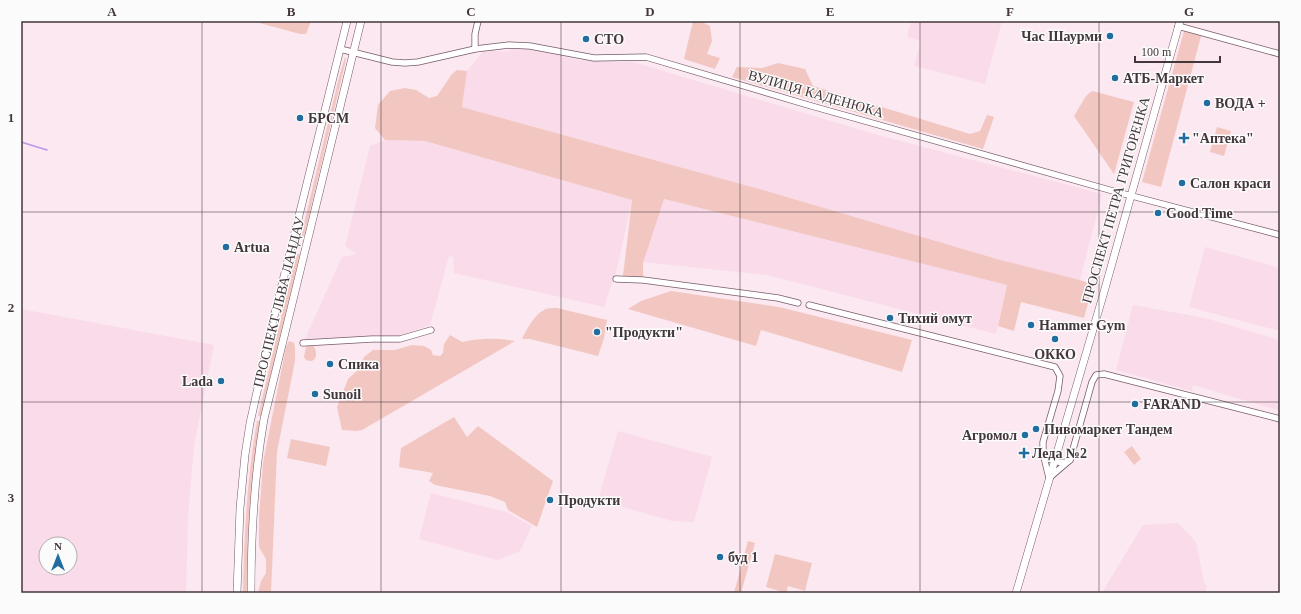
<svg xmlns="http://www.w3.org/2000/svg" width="1301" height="614" viewBox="0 0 1301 614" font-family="'Times New Roman',serif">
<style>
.built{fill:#fadbea;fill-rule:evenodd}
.green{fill:#f3c7c1}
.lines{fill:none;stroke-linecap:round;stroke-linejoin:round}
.stream{stroke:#bd95ea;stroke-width:1.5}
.minor-casing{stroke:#765b69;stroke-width:7}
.major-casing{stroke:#765b69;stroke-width:8}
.minor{stroke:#fff;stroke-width:5.5}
.major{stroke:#fff;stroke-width:7}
.grid{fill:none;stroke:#43373c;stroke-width:1;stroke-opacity:0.55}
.poi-dot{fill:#226da0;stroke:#fbfbfb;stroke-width:1.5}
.labels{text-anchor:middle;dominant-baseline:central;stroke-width:3;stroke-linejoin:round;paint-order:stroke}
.poi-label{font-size:14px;font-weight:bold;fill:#43373c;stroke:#fbfbfb;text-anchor:start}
.street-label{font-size:14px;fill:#43373c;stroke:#fbfbfb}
.neatline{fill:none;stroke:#43373c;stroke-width:1.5}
.grid-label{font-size:13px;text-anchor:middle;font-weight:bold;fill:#43373c}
</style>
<rect width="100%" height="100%" fill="#fbe8f1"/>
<!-- built -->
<g class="built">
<path d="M911 21H1002L985 84 914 66 921 41 907 37Z"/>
<path d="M527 47 577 60 633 62 878 135 1102 194 1080 280 997 259 770 192 462 107 467 71 486 48 502 52Z"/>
<path d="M385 140 425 141 632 200 617 269 604 307 454 273 453 257 449 256 430 325 398 336 328 338 311 343H303L342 257 357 254 345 246 370 146Z"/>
<path d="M663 199 1007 285 996 334 767 275 643 262Z"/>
<path d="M1205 247 1280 268V331L1189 307Z"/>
<path d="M1133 305 1205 318 1280 340V411L1193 385 1192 391 1116 370Z"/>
<path d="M21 309 214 345 194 446 188 516 186 593H21ZM46 544H70V568H46Z"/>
<path d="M618 431 712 457 694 522 672 521 598 500Z"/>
<path d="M431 493 506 512 532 526 520 551 497 560 419 539Z"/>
<path d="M1178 523 1196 542 1204 583 1207 587 1204 593H1108L1103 591 1143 525Z"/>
</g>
<!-- green -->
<g class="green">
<path d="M252 21H311L306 34H300Z"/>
<path d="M693 21H700L710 26 712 41 707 54 720 58 715 69 684 59Z"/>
<path d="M1184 31 1201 36 1161 187 1142 182Z"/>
<path d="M345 57 346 60 304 237 301 236 339 77Z"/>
<path d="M778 63 805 69 813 86 970 134 980 131 987 115 994 117 983 149 732 77 737 67 762 68Z"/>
<path d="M457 70 467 71 462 107 770 192 997 259 1080 280 1093 285 1084 318 1021 302 1014 331 998 326 1007 285 664 199 643 263V280L623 276 632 200 425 141 385 140 375 128 378 105 390 91 405 88 416 90 429 98 437 96 452 74Z"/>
<path d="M1092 91 1134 102 1114 174 1074 116 1086 96Z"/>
<path d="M1217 127 1231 131 1224 156 1210 152Z"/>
<path d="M296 253 300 254 261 416H258Z"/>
<path d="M671 291 779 307 912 340 902 372 761 330 756 346 628 309 641 301Z"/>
<path d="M557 308 607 320 604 338 598 356 530 339H522C527 329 534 315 544 310 547 308 553 308 557 308Z"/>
<path d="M450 335 462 342C483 338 494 338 515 341L362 430 356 431 342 430 337 407 348 379 360 368 364 357 373 350H395L412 345 424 346 431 350 433 355 440 356 443 353 444 344Z"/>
<path d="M289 341 294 343 295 348V361L277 452 271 593H258L261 581 266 573V559L259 547V518L263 463 286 347Z"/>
<path d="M308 345 313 346C319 352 316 365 306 360L304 357 306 347Z"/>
<path d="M454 417 467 437 478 426 553 481 537 527 508 510 505 502 490 496 435 485 429 481 433 473 399 467 401 448Z"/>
<path d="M257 421H260C251 479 248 535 247 593H243C244 535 247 478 257 421Z"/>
<path d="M291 439 330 447 326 466 287 458Z"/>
<path d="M1132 446 1141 459 1134 465 1124 452Z"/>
<path d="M748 541 755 543 741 593H734Z"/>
<path d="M775 554 812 563 805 591 788 586 786 593 766 587Z"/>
</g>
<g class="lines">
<!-- stream -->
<path class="stream" d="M21 142 47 150"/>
<defs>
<g id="minor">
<path d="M1178 26 1280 54"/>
<path d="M340 49 392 62 405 63 418 62 475 49 509 45 530 46 594 58 646 57 808 105 1113 191 1280 235"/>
<path d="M475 49V34L478 21"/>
<path d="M616 279 643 280 778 298 798 303"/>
<path d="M809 305 1055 367 1060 376 1058 391 1043 442V453L1049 478 1070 460"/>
<path d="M303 343 372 339H400L431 330"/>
<path d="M1043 453C1048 460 1062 466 1070 460L1092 382 1096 375 1104 374 1280 419"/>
</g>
<g id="major">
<path d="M237 593 240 508 245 455 250 423 271 329 347 21"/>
<path d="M251 593C251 535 254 477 264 419L361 21"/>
<path d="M1016 593 1104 292 1180 21"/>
</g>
</defs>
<!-- minor casing -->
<use href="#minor" class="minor-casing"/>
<!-- major casing -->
<use href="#major" class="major-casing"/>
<!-- minor -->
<use href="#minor" class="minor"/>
<!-- major -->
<use href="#major" class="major"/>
</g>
<!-- grid -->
<path class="grid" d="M202 21V593M381 21V593M561 21V593M740 21V593M920 21V593M1099 21V593M21 212H1280M21 402H1280"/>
<!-- markers -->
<g class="poi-dot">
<circle cx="1110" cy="36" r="4"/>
<circle cx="586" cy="39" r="4"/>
<circle cx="1115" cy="78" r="4"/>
<circle cx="1207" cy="103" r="4"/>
<circle cx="300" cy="118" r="4"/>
<path d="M1182 132h4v4h4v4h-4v4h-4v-4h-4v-4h4z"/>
<circle cx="1182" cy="183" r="4"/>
<circle cx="1158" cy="213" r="4"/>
<circle cx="226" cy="247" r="4"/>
<circle cx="890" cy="318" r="4"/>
<circle cx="1031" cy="325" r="4"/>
<circle cx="597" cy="332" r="4"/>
<circle cx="1055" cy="339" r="4"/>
<circle cx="330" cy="364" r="4"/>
<circle cx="221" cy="381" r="4"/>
<circle cx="315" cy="394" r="4"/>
<circle cx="1135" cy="404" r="4"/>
<circle cx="1036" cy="429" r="4"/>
<circle cx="1025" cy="435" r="4"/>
<path d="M1022 447h4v4h4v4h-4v4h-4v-4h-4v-4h4z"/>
<circle cx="550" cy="500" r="4"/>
<circle cx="720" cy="557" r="4"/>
</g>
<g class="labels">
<!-- poi labels -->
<g class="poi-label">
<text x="1102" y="36" text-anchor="end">Час Шаурми</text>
<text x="594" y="39">СТО</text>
<text x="1123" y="78">АТБ-Маркет</text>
<text x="1215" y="103">ВОДА +</text>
<text x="308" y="118">БРСМ</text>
<text x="1192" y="138">"Аптека"</text>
<text x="1190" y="183">Салон краси</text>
<text x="1166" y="213">Good Time</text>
<text x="234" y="247">Artua</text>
<text x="898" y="318">Тихий омут</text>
<text x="1039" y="325">Hammer Gym</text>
<text x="605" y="332">"Продукти"</text>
<text x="1055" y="354" text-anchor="middle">ОККО</text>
<text x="338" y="364">Спика</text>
<text x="213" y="381" text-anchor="end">Lada</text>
<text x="323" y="394">Sunoil</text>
<text x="1143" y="404">FARAND</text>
<text x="1044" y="429">Пивомаркет Тандем</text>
<text x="1017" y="435" text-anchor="end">Агромол</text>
<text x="1032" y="453">Леда №2</text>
<text x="558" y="500">Продукти</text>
<text x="728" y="557">буд 1</text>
</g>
<!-- street labels -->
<g class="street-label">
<text transform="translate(816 94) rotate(16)">ВУЛИЦЯ КАДЕНЮКА</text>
<text transform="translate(1116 200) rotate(-74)">ПРОСПЕКТ ПЕТРА ГРИГОРЕНКА</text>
<text transform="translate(279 302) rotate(-76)">ПРОСПЕКТ ЛЬВА ЛАНДАУ</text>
</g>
</g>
<!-- border -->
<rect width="1301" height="614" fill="none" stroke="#fbfbfb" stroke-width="44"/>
<!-- north arrow -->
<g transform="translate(58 556)"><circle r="19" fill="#fbfbfb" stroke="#b1adaf"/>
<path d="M0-3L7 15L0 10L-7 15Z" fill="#226da0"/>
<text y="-6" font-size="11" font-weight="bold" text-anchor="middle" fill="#43373c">N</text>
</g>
<!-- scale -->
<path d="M1135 56v6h85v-6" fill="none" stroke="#43373c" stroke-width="2"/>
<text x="1141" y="56" font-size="12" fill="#43373c" stroke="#fbfbfb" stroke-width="3" paint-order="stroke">100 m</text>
<rect x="22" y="22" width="1257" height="570" class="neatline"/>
<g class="grid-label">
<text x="112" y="16">A</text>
<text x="291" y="16">B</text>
<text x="471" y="16">C</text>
<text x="650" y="16">D</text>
<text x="830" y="16">E</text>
<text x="1010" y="16">F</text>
<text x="1189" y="16">G</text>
<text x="11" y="122">1</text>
<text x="11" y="312">2</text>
<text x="11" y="502">3</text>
</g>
</svg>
